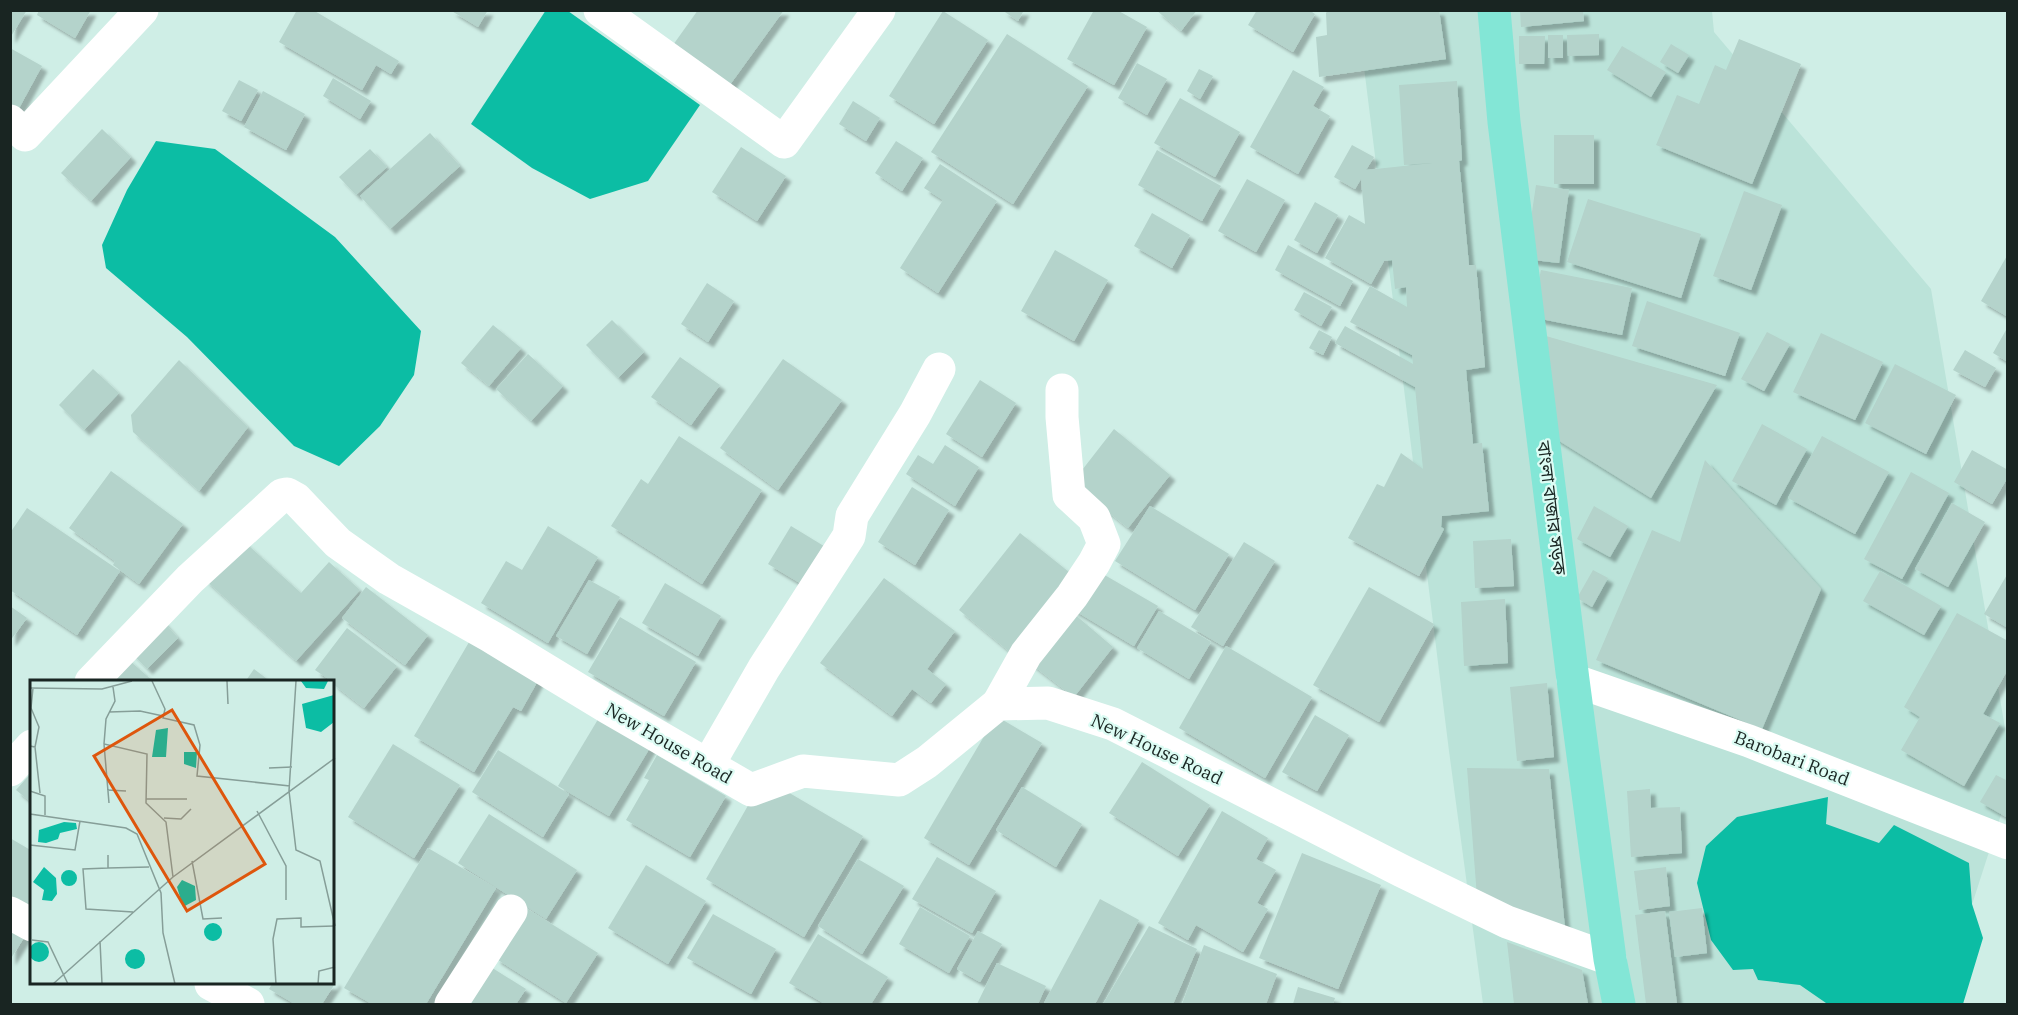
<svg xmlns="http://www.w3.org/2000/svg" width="2018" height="1015" viewBox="0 0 2018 1015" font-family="'IBM Plex Serif','Noto Sans Bengali',serif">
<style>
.built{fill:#bbe3d9}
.water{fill:#0cbda4}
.building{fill:#b4d3cb;filter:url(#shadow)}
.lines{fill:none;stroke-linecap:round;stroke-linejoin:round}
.street{stroke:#fff;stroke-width:33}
.primary{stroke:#83e6d6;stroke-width:33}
.labels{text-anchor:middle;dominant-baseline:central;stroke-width:4.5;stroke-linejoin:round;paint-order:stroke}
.street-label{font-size:18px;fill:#192522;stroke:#dcfcf4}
.inset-road{fill:none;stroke:#869e98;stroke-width:1.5}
.view{fill:#de560d;fill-opacity:0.15;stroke:#de560d;stroke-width:3}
.inset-edge{fill:none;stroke:#192522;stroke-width:3}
</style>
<defs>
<filter id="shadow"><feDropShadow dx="5.5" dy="5.5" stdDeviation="1.5" flood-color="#0004"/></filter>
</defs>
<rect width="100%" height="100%" fill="#cfeee6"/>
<!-- built -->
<path class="built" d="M1357 11H1712L1714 32 1931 289 2008 746 2007 796 1940 1004H1483L1449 751Z"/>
<!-- water -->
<g class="water">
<path d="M546 10 568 11 700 105 648 181 590 199 532 168 471 124Z"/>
<path d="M156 141 215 149 335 237 421 331 414 375 380 426 339 466 294 446 187 337 106 268 102 245 127 190Z"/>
<path d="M1828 797 1826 824 1879 843 1894 825 1969 863 1972 904 1983 938 1963 1004 1826 1003 1800 985 1758 980 1753 969 1733 970 1711 940 1697 883 1706 846 1737 817Z"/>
</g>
<!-- building -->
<g class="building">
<path d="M10 10H27L10 38Z"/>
<path d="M39 10H91L75 38 37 15Z"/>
<path d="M297 10H313L399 61 391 74 376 65 362 90 279 42Z"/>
<path d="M450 10H488L478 27Z"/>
<path d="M698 10H784L729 86 673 45Z"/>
<path d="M1002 10H1024L1018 21Z"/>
<path d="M1094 10H1117L1147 27 1114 85 1067 59Z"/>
<path d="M1156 10H1197L1181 31Z"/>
<path d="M1257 10H1309L1315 14 1293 52 1248 25Z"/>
<path d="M1328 10H1439L1446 59 1319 77 1316 37 1327 35 1326 13Z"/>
<path d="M1520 10H1583L1584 21 1521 27Z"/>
<path d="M943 11 988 40 934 124 889 96Z"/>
<path d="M1007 34 1088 86 1013 204 931 152Z"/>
<path d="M1599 34V55L1568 56 1567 35Z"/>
<rect x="1548" y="35" width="15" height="23"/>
<path d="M1519 36H1545L1544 64H1519Z"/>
<path d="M1739 39 1801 64 1752 184 1656 145 1677 95 1699 104 1715 65 1726 70Z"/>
<path d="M1671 44 1689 55 1678 73 1660 62Z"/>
<path d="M1622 46 1666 72 1651 97 1607 70Z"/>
<path d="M10 48 42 66 18 110 10 105Z"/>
<path d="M1137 63 1167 79 1147 115 1118 98Z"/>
<path d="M1199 69 1213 76 1200 99 1187 91Z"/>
<path d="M1293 70 1324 87 1313 106 1330 116 1298 174 1250 147Z"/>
<path d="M333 78 371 101 360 119 323 96Z"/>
<path d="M239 80 258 90 241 121 222 111Z"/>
<path d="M1457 81 1462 160 1459 161 1469 265H1476L1485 367 1466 370 1473 444 1482 443 1489 511 1442 516 1441 527 1444 529 1419 576 1348 538 1377 484 1384 487 1401 453 1423 469 1415 387 1335 343 1345 326 1413 364 1412 355 1350 322 1370 286 1407 307 1406 287 1395 289 1392 260 1384 261 1371 284 1325 258 1349 215 1365 224 1361 179 1355 189 1334 177 1352 145 1374 157 1366 170 1432 163 1404 165 1399 85Z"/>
<path d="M263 91 305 114 286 150 244 127Z"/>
<path d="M1180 98 1240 132 1215 177 1154 143Z"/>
<path d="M853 101 880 118 866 141 839 124Z"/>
<path d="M102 129 131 157 91 201 61 173Z"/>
<path d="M430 133 460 166 390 229 360 196Z"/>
<rect x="1554" y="135" width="40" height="49"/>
<path d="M896 141 923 158 902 191 875 173Z"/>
<path d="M741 147 786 176 757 221 712 192Z"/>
<path d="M370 149 387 167 356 195 339 177Z"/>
<path d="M1157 150 1221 186 1202 221 1138 185Z"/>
<path d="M940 164 997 201 938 293 900 268 943 200 924 188Z"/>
<path d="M1247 179 1285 200 1256 252 1218 231Z"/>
<path d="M1536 185 1569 190 1559 263 1525 259Z"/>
<path d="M1744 191 1782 205 1751 290 1713 276Z"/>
<path d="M1588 199 1701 234 1681 298 1567 262Z"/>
<path d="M1315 202 1338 215 1317 253 1294 240Z"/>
<path d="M1152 213 1190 235 1172 268 1134 246Z"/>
<path d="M1288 245 1353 281 1340 306 1275 270Z"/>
<path d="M1055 250 1108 280 1074 341 1021 311Z"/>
<path d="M2008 254V317L1981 301Z"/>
<path d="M1541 270 1632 288 1622 335 1531 317Z"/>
<path d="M707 283 734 301 708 342 681 324Z"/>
<path d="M1304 292 1332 307 1321 326 1294 310Z"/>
<path d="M1647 301 1740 333 1725 376 1632 346Z"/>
<path d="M612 320 644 352 618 378 586 345Z"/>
<path d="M493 325 521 348 489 386 461 363Z"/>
<path d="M1319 330 1332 337 1323 355 1309 348Z"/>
<path d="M2006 330 2008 331V362L1993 353Z"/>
<path d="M1532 332 1717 385 1651 498 1532 424Z"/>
<path d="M1767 332 1790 344 1764 391 1741 379Z"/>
<path d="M1821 333 1883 362 1855 420 1793 392Z"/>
<path d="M1965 350 1996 368 1985 387 1953 370Z"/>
<path d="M528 354 563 386 531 421 496 389Z"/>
<path d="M680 357 720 385 691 425 651 397Z"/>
<path d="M783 359 842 400 778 490 720 448Z"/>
<path d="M179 360 248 427 199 491 133 432 131 415Z"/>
<path d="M1895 364 1956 395 1926 454 1865 423Z"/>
<path d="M93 369 119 393 84 430 59 405Z"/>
<path d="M980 380 1016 403 982 457 946 434Z"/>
<path d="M1762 424 1807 449 1776 505 1732 481Z"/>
<path d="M1114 429 1170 475 1128 528 1072 483Z"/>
<path d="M679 436 762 490 702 584 611 526 641 479 648 484Z"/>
<path d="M1822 436 1889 472 1855 534 1788 498Z"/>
<path d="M945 445 979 467 955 506 906 474 918 455 933 464Z"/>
<path d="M1972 450 2008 470V477L1992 504 1954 482Z"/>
<path d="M1705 460 1821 589 1762 729 1596 660 1652 530 1680 542Z"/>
<path d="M111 471 183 524 139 584 113 565 115 561 69 528Z"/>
<path d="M1911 472 1949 493 1902 579 1864 559Z"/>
<path d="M912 487 949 510 915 565 878 542Z"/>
<path d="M1952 503 1985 522 1948 587 1915 569Z"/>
<path d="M1150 506 1229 554 1195 610 1115 561Z"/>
<path d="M1594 506 1628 526 1610 557 1577 539Z"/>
<path d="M27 508 120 571 77 635 10 590V533Z"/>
<path d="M548 526 598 557 548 643 481 603 506 561 522 570Z"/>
<path d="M791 526 832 551 810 589 768 564Z"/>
<path d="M1020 533 1079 580 1016 657 959 610Z"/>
<path d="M240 538 301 593 329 562 360 590 296 661 204 579Z"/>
<path d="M1511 539 1514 586 1475 588 1473 541Z"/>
<path d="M1244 542 1275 561 1223 646 1191 627Z"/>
<path d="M1096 570 1158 606 1134 646 1072 609Z"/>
<path d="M1593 570 1608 578 1592 607 1577 598Z"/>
<path d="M1880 571 1941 606 1924 635 1863 601Z"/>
<path d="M2008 573V628L1984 614Z"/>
<path d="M884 578 955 631 927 669 946 684 931 703 912 689 892 716 820 663Z"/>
<path d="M589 580 620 597 587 654 556 636Z"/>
<path d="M665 583 721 616 698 656 642 623Z"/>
<path d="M366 587 428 635 405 665 342 618Z"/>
<path d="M1369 587 1434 624 1379 722 1313 685Z"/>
<path d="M1505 599 1508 663 1464 666 1461 602Z"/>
<path d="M10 606 27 618 10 641Z"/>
<path d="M1066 607 1113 647 1074 697 1026 660Z"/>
<path d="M1159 611 1211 642 1189 679 1137 648Z"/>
<path d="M1957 613 2008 641V669L1983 714 2000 723 1964 786 1901 750 1920 717 1904 707Z"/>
<path d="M159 617 178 638 147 669 127 648Z"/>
<path d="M620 617 696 662 664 716 588 672Z"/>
<path d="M347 628 397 666 364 708 333 684V682L315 670Z"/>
<path d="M472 637 540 677 521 711 513 707 474 772 414 736Z"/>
<path d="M1226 646 1312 697 1265 778 1179 728Z"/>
<path d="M122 654 154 682H98Z"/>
<path d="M254 669 271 682H245Z"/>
<path d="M1547 683 1554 757 1517 761 1510 687Z"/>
<path d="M1315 715 1349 735 1317 791 1282 772Z"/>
<path d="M600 716 651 746 609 816 558 786Z"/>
<path d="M996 716 1042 743 969 865 924 838Z"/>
<path d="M393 744 460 785 414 858 348 817Z"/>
<path d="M498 750 569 794 543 837 472 792Z"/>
<path d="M657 755 726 796 690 857 626 820 649 780 644 778Z"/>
<path d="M1142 762 1210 805 1178 856 1109 813Z"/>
<path d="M1467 768 1549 769 1565 928 1477 897Z"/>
<path d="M32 772V803L16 790Z"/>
<path d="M1996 775 2008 781V818L1980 802Z"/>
<path d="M1022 787 1082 824 1056 867 996 830Z"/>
<path d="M1650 789 1651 808 1680 807 1682 853 1631 857 1627 791Z"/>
<path d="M786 791 863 836 804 937 706 879 750 802Z"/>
<path d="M1222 811 1268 838 1256 859 1276 870 1257 903 1268 909 1243 952 1196 925 1188 940 1158 923Z"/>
<path d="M489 814 577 870 546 919 458 863Z"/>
<path d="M10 838 32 851V915L10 902Z"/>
<path d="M428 848 496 888 426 1004H372L344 988Z"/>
<path d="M1302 853 1381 885 1338 989 1259 958Z"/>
<path d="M937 857 996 891 972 933 912 899Z"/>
<path d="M858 859 904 886 862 954 818 926Z"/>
<path d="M646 865 706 901 668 964 608 928Z"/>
<path d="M1666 867 1670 906 1639 910 1634 871Z"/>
<path d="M1100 899 1139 920 1095 1004H1047L1044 1003Z"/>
<path d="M920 907 970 936 949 973 899 944Z"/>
<path d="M526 908 598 953 566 1003 495 958Z"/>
<path d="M1702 908 1707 953 1675 957 1669 912Z"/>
<path d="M1665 911 1677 1004H1646L1635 915Z"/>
<path d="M713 914 776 949 751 994 687 958Z"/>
<path d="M10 922 27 933 10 960Z"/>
<path d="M1149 926 1197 949 1173 1004H1103Z"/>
<path d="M978 931 1002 944 980 982 957 969Z"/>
<path d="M818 934 888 977 871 1004H825L789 983Z"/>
<path d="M1507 942 1582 970 1588 1004H1514Z"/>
<path d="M1204 945 1277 974 1266 1004H1182Z"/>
<path d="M997 963 1046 986 1038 1004H977Z"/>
<path d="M486 964 526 989 516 1004H468Z"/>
<path d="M333 980 336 982 322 1004H295L269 989 272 984H333Z"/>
<path d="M1298 987 1335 998 1333 1004H1293Z"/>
</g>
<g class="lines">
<!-- street -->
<g class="street">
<path d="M600 10 784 142 879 10"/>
<path d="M10 121 25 135 142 10"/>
<path d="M1573 680 1749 741 2008 843"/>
<path d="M91 682 190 579 282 495 287 494 296 499 338 543 389 579 490 636 607 707 751 790 803 771 899 780 927 762 998 704 1048 703 1113 724 1402 871 1507 922 1610 959"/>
<path d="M998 704 1026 654 1072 596 1094 563 1104 544 1094 518 1069 495 1062 417V390"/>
<path d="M708 765 764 668 849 536 852 516 915 414 939 369"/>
<path d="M10 770 32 746"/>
<path d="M10 913 32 925"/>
<path d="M211 984 248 1004"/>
<path d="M451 1004 511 911"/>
</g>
<!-- primary -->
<path class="primary" d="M1494 10 1504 122 1573 680 1610 959 1619 1004"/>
</g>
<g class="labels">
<!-- street labels -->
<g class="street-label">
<text transform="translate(1552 508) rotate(83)">বাংলা বাজার সড়ক</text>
<text transform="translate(669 743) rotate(30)">New House Road</text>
<text transform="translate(1157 749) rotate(25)">New House Road</text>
<text transform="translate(1792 758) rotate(21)">Barobari Road</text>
</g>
</g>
<!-- overview -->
<g transform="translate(30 680)">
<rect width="304" height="304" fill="#cfeee6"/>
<path d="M271 1H298L294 9 276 8ZM304 15V42L291 52 276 48 272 24ZM138 48 136 77H122L126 50ZM154 72H167L166 88 154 84ZM34 142 46 143 47 149 30 153 28 159 16 163 8 162 9 150ZM14 187 26 198 27 214 22 221 12 220 14 210 3 202ZM31 198a8 8 0 1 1 16 0a8 8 0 1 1-16 0ZM152 200 165 206 166 220 153 227 147 207ZM174 252a9 9 0 1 1 18 0a9 9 0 1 1-18 0ZM-1 272a10 10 0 1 1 20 0a10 10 0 1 1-20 0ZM95 279a10 10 0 1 1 20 0a10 10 0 1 1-20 0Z" fill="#0cbda4"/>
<path class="inset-road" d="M122 1 135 29 133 38 164 45 170 65 167 96 260 106M197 1 198 24M83 7 85 21 76 39 74 64 117 74 116 123 136 142 143 197M0 8 72 9 102 1M79 32 110 31 133 36M74 64 79 123M0 66 5 67 9 47 1 28 3 8M5 67 10 113M239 88 262 87M77 110 96 111M0 111 15 116V135M259 111 266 170 290 181 305 246M259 111 266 1M116 119H157M227 131 256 186V220M0 134 96 148 107 154 131 213 133 253 145 304M134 138 151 139 161 129M0 165 45 170 50 141M78 175V188L119 187M162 181 173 239 192 238M78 188 53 189 56 229 103 232M2 260 18 262 38 304M70 261 72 304M23 304 143 197 305 78M246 304 243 259 247 239 271 238V247L304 246M288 304 289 291 305 287"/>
<path class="view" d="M142 30 235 184 157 231 64 76Z"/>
<rect width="304" height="304" class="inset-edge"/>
</g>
<!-- border -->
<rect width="2018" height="1015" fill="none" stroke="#192522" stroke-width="24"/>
</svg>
